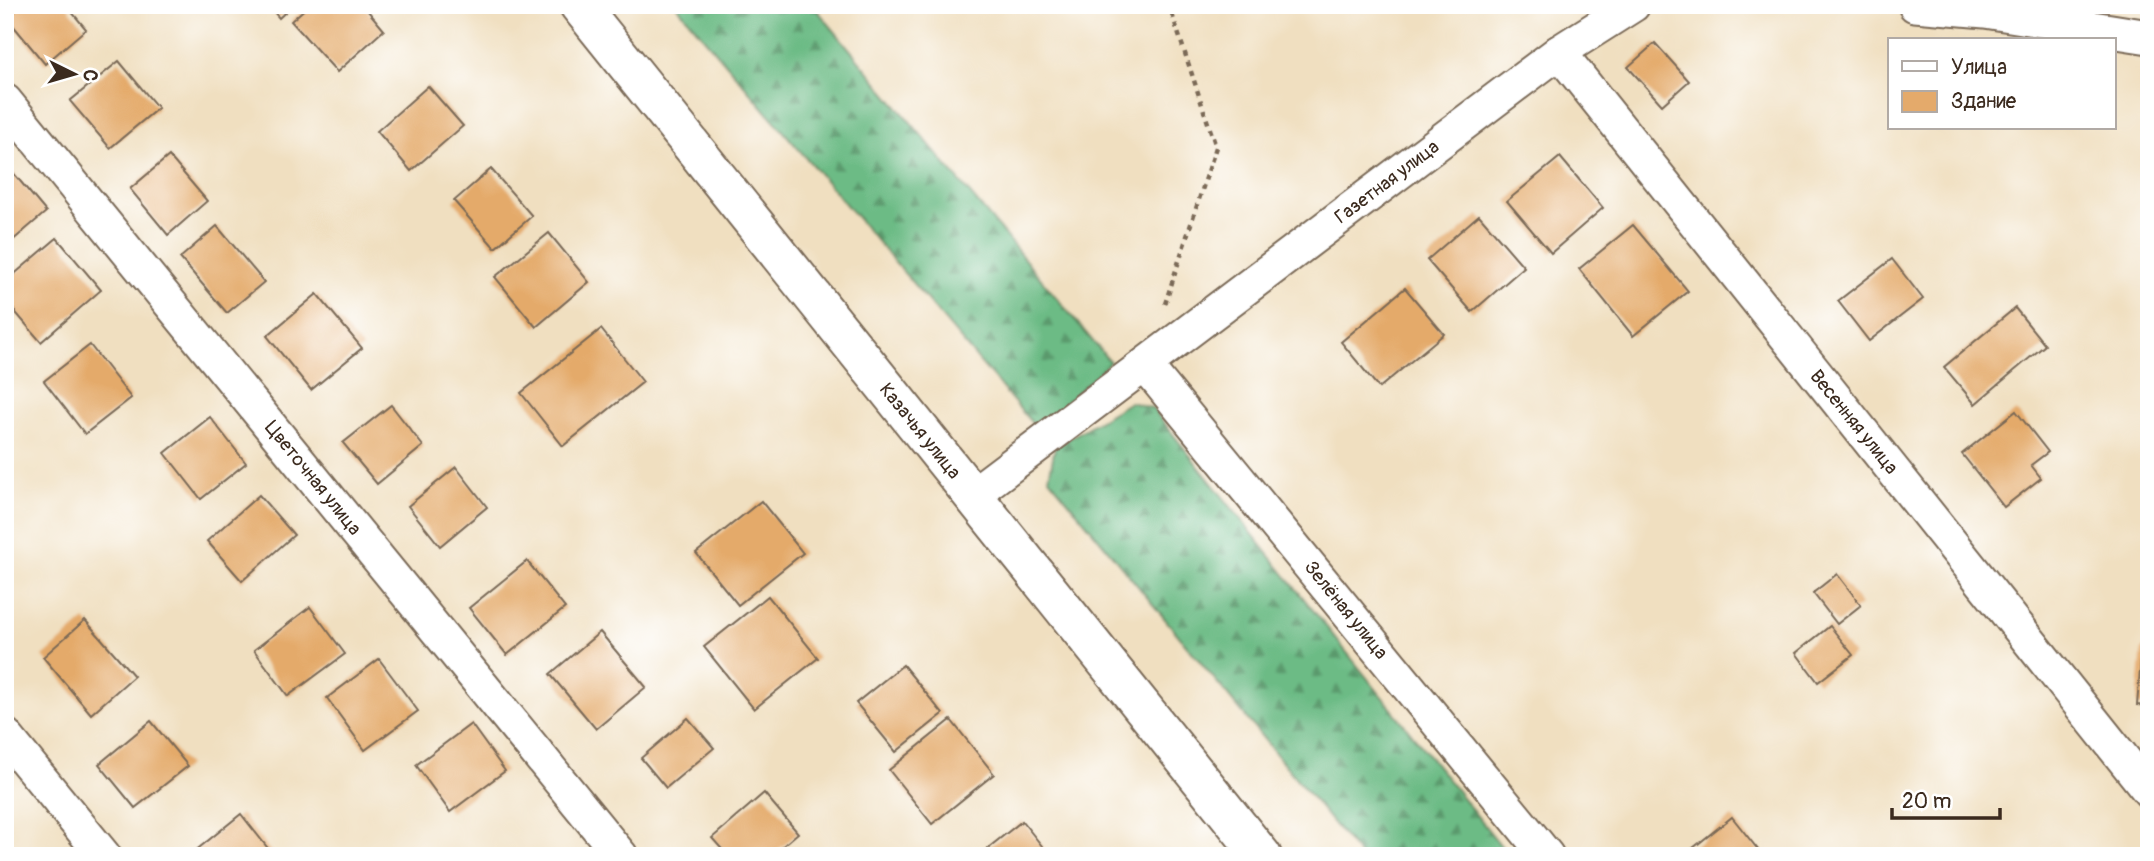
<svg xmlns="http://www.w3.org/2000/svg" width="2154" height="861" viewBox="0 0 2154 861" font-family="Pangolin,sans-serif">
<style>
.forest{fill:url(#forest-firs);stroke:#547252;stroke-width:2}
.building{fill:#e4aa6b}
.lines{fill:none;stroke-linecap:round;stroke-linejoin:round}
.minor-casing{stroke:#7a6957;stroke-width:37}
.secondary-casing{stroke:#7a6957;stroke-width:42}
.path{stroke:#7a6957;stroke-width:4.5;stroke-dasharray:5 5;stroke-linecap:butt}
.minor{stroke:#fff;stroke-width:33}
.secondary{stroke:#fff;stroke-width:38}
.labels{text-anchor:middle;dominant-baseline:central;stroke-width:5;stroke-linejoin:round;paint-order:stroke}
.street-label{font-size:19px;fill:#3b2a1e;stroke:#fff}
</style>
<defs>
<pattern id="forest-firs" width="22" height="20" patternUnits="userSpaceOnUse" patternTransform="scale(1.75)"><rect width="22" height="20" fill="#6cbb85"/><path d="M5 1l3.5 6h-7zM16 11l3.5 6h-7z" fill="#5a986c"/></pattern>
</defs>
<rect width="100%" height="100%" fill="#fff"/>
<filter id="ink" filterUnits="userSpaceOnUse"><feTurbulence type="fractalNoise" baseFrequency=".0143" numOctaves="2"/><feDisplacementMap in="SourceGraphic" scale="14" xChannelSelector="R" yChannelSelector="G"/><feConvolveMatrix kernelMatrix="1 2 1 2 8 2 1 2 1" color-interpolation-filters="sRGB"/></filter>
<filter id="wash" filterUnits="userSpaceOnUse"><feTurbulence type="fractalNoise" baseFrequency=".00686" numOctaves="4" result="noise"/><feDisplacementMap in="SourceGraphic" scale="28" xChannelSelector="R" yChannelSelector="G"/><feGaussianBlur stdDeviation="1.57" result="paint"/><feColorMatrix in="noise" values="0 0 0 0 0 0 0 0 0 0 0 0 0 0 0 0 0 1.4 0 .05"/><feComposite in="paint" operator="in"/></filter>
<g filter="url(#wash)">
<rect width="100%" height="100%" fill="#f0dfc0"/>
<!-- forest -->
<g class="forest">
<path d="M676 5H813L1110 362 1037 429Z"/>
<path d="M1130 402 1152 408 1509 856H1360L1049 478 1055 447Z"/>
</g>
<g id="blocks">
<!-- building -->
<g class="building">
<path d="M22 5H66L86 29 45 64 7 18Z"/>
<path d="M268 5H293L279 18Z"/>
<path d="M309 5H363L384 30 337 72 291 21Z"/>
<path d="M1655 43 1689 81 1662 105 1628 67Z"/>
<path d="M119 61 158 108 110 148 70 101Z"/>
<path d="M428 86 463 126 411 171 377 131Z"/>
<path d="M169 156 207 201 168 235 130 189Z"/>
<path d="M1560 157 1603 208 1551 253 1507 201Z"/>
<path d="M5 163 46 212 5 247Z"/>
<path d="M491 169 532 216 495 248 454 201Z"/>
<path d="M1479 215 1524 267 1472 312 1427 260Z"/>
<path d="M1633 225 1688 291 1633 336 1579 269Z"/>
<path d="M217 226 264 282 227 313 180 258Z"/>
<path d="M549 233 589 282 536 327 495 277Z"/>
<path d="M57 238 101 290 41 342 5 300V282Z"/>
<path d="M1892 259 1923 299 1869 341 1838 301Z"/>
<path d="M1405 288 1444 334 1379 388 1341 342Z"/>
<path d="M317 294 362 348 311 390 267 336Z"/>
<path d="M2015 308 2045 345 1975 404 1944 367Z"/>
<path d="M601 329 643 382 563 446 521 393Z"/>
<path d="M90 345 131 398 85 434 44 381Z"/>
<path d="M391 405 423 446 377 484 343 443Z"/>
<path d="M2016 411 2048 452 2031 465 2041 478 2004 507 1962 454Z"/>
<path d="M210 417 246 463 201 499 165 453Z"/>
<path d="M456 467 487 507 440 546 408 506Z"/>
<path d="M259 495 294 535 242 581 207 541Z"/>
<path d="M761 501 803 553 738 605 696 553Z"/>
<path d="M527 561 565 608 507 655 469 608Z"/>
<path d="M1837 574 1861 605 1837 624 1813 593Z"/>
<path d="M768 596 818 658 754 709 704 647Z"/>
<path d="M310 607 345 654 288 696 254 650Z"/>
<path d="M85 620 134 676 91 714 43 657Z"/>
<path d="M1830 626 1853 655 1818 682 1796 653Z"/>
<path d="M600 632 646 687 596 729 550 674Z"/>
<path d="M2142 648H2149V706L2137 705Z"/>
<path d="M379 659 418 711 365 750 327 698Z"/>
<path d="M903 665 943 714 896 752 856 703Z"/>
<path d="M688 718 714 748 666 788 641 758Z"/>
<path d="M951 720 994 774 932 824 889 770Z"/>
<path d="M151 721 188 766 135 808 99 764Z"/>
<path d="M471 724 505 771 450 812 416 765Z"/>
<path d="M764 793 798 833 771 856H728L712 838Z"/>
<path d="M241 814 274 856H189Z"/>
<path d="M1732 817 1763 856H1683Z"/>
<path d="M1022 821 1050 856H978Z"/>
</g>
</g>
</g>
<g filter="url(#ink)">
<use href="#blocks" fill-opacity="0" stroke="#7a6957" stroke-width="2"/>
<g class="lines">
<defs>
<g id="minor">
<path d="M1915 5 1985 11 2149 37"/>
<path d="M1559 52 2149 791"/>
<path d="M5 101 621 856"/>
<path d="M1145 365 1547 856"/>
<path d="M972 495 1507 91 1559 52 1633 5"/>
<path d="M5 735 104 856"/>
</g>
<path id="secondary" d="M579 5 1262 856"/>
</defs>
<!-- minor casing -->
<use href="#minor" class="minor-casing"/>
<!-- secondary casing -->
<use href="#secondary" class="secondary-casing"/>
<!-- path -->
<path class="path" d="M1165 304 1216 147 1169 5"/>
<!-- minor -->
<use href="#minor" class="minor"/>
<!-- secondary -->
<use href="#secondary" class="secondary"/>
</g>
</g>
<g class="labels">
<!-- street labels -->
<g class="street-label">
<text transform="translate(1387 182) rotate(-37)">Газетная улица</text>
<text transform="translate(1854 422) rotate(51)">Весенняя улица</text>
<text transform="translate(920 431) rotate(51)">Казачья улица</text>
<text transform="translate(313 478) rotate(51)">Цветочная улица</text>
<text transform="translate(1346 610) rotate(51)">Зелёная улица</text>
</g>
</g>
<!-- margin -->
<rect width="2154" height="861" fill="none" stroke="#fff" stroke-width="28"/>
<!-- legend -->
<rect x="1888" y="38" width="228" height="91" fill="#ffffff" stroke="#b1aaa5" stroke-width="2"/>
<rect x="1902" y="61" width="35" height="10" fill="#ffffff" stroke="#b1aaa5" stroke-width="2"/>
<text x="1951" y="74" font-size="21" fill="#3b2a1e">Улица</text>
<rect x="1902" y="91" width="35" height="21" fill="#e4aa6b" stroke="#b1aaa5" stroke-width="2"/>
<text x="1951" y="108" font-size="21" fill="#3b2a1e">Здание</text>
<!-- north arrow -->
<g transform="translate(74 74) rotate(95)" stroke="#ffffff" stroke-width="5" paint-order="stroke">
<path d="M0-5L12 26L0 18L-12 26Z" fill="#3b2a1e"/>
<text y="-10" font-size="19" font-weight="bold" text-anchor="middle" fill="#3b2a1e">С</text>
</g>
<!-- scale -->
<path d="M1892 808v10h108v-10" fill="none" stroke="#3b2a1e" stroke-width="3.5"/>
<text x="1902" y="808" font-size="21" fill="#3b2a1e" stroke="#ffffff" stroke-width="5" paint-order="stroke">20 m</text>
</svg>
